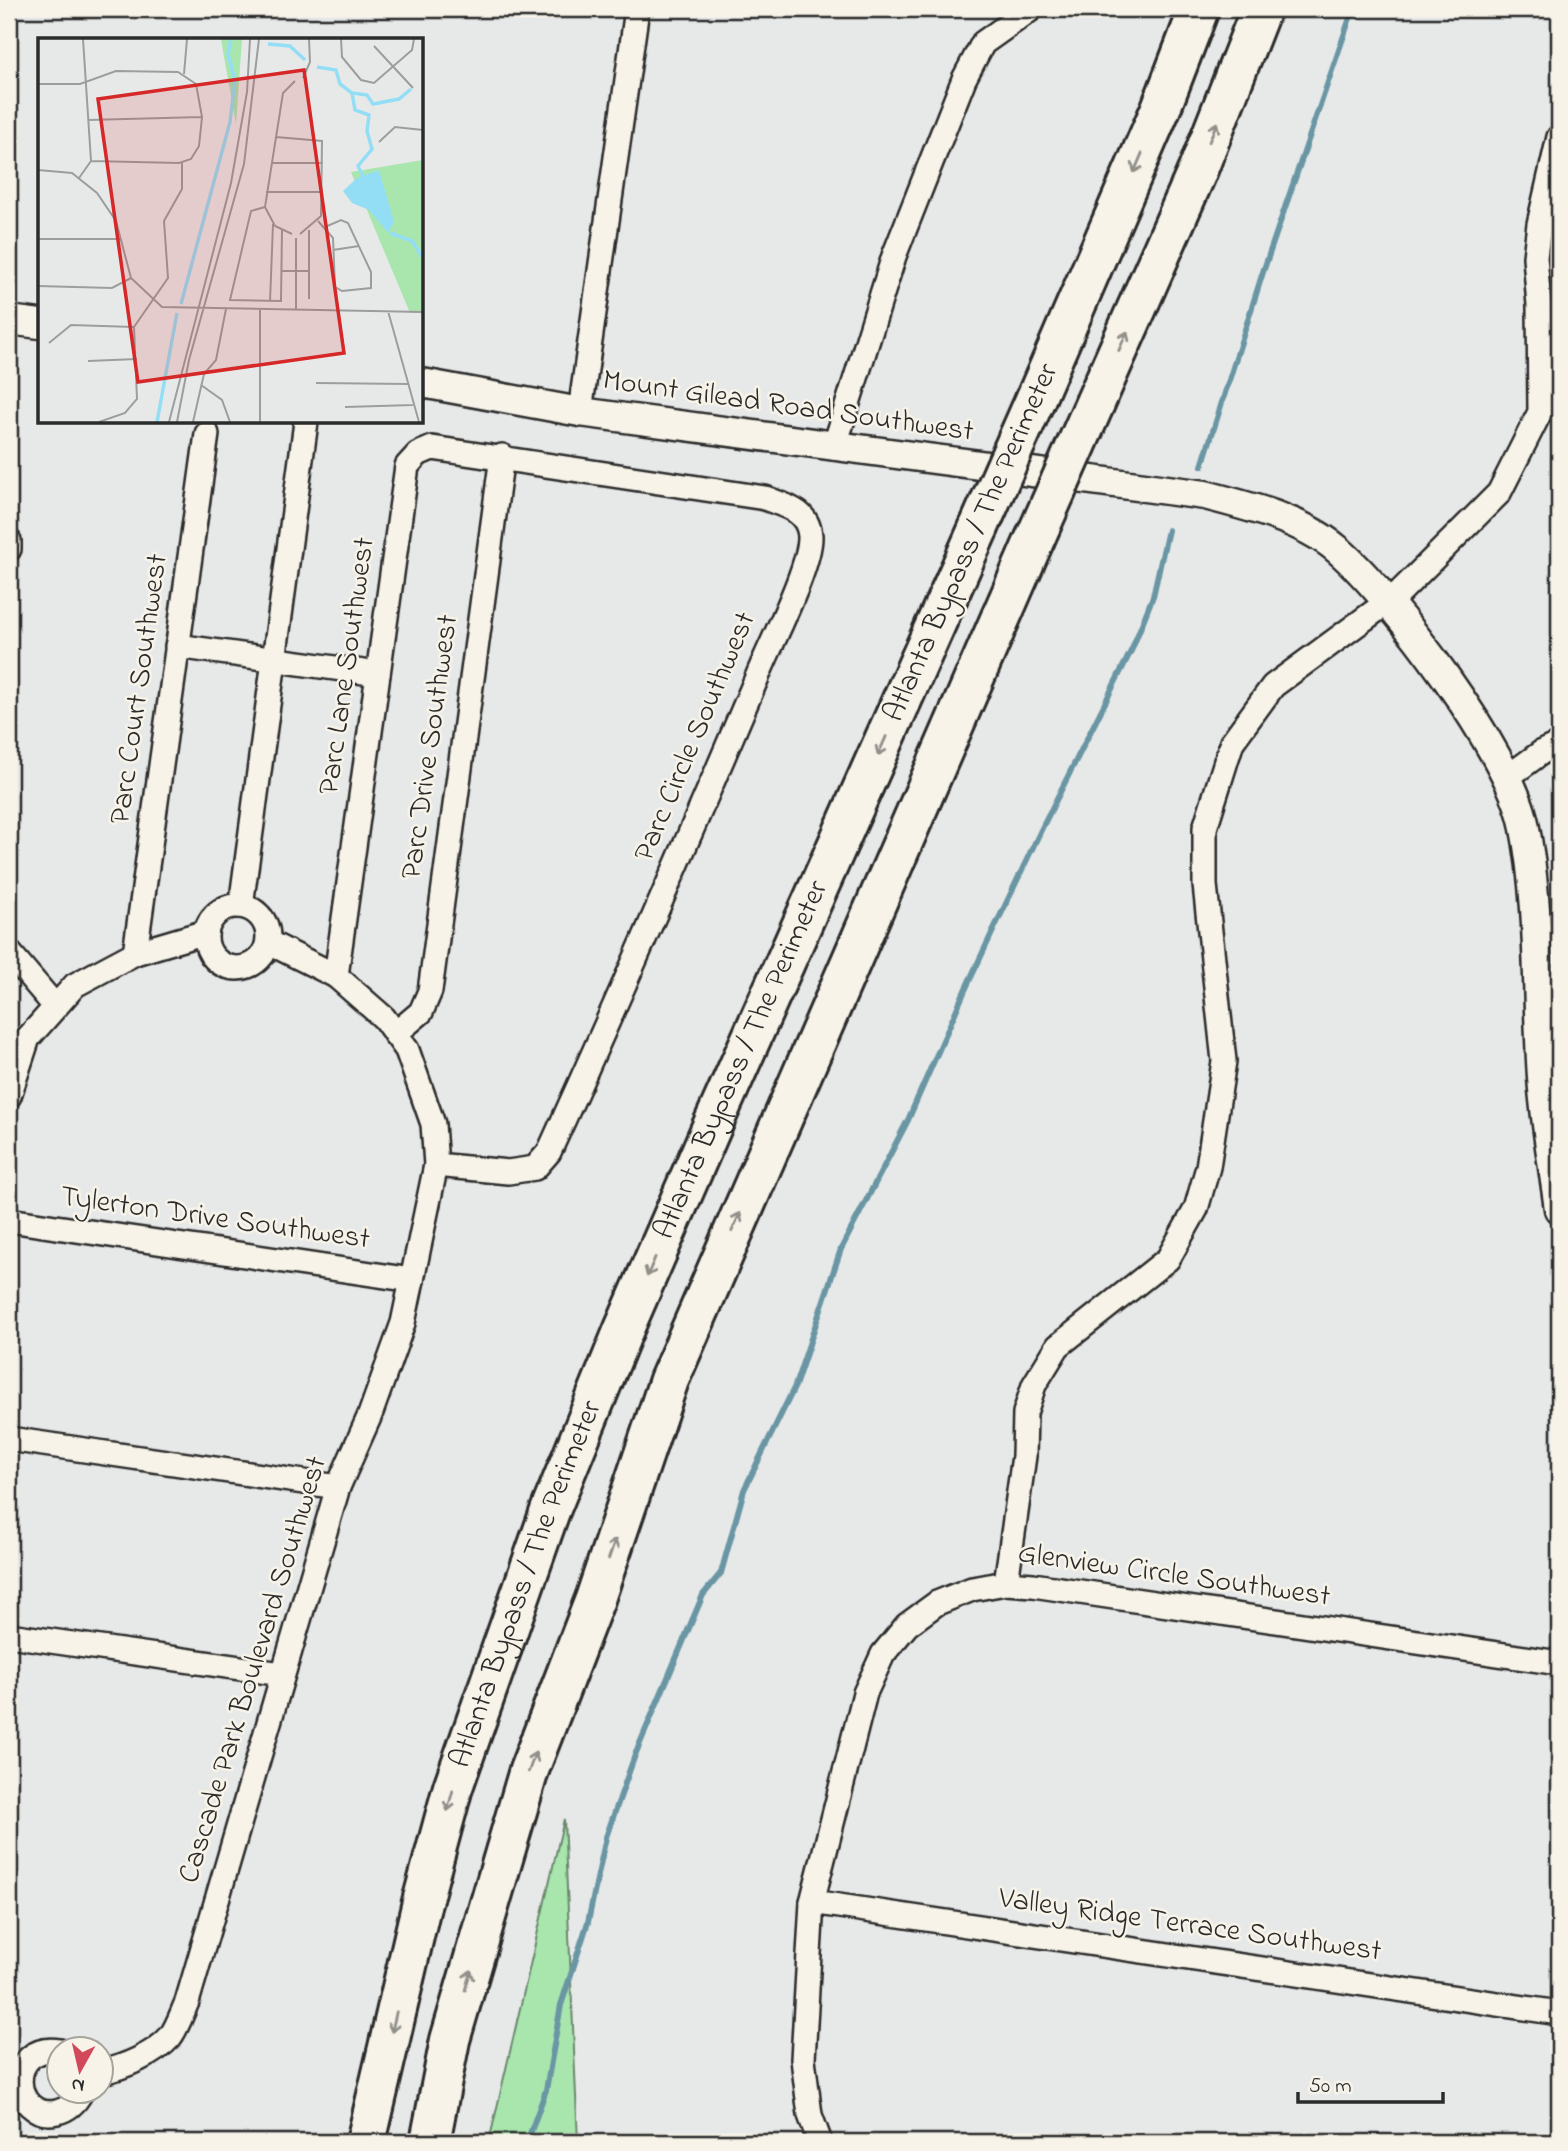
<svg xmlns="http://www.w3.org/2000/svg" width="1568" height="2151" viewBox="0 0 1568 2151" font-family="'Indie Flower',sans-serif">
<style>
.green{fill:#a8e6ae;stroke:#6a886c;stroke-width:2}
.lines{fill:none;stroke-linecap:round;stroke-linejoin:round}
.stream{stroke:#6a96a4;stroke-width:6}
.minor-casing{stroke:#2b2b2b;stroke-width:28}
.tertiary-casing{stroke:#2b2b2b;stroke-width:33}
.motorway-casing{stroke:#2b2b2b;stroke-width:44}
.minor{stroke:#f7f3e8;stroke-width:23}
.tertiary{stroke:#f7f3e8;stroke-width:28}
.motorway{stroke:#f7f3e8;stroke-width:38}
.motorway-bridge-casing{stroke:#2b2b2b;stroke-width:44;stroke-linecap:butt}
.motorway-bridge{stroke:#f7f3e8;stroke-width:38}
.oneway{stroke:#918f8a}
.labels{text-anchor:middle;dominant-baseline:central;stroke-width:5;stroke-linejoin:round;paint-order:stroke}
.street-label{font-size:30px;fill:#2b2b2b;stroke:#f7f3e8}
.inset-river{fill:none;stroke:#94def5;stroke-width:3.5}
.inset-road{fill:none;stroke:#9c9d9d;stroke-width:2}
.view{fill:#d62828;fill-opacity:0.15;stroke:#d62828;stroke-width:3.5}
.inset-edge{fill:none;stroke:#2b2b2b;stroke-width:3.5}
</style>
<rect width="100%" height="100%" fill="#e7e9e9"/>
<filter id="ink" filterUnits="userSpaceOnUse"><feTurbulence type="fractalNoise" baseFrequency=".0143" numOctaves="2"/><feDisplacementMap in="SourceGraphic" scale="14" xChannelSelector="R" yChannelSelector="G"/><feConvolveMatrix kernelMatrix="1 2 1 2 8 2 1 2 1" color-interpolation-filters="sRGB"/></filter>
<g filter="url(#ink)">
<!-- green -->
<path class="green" d="M564 1819 578 2142H489Z"/>
<g class="lines">
<!-- stream -->
<g class="stream">
<path d="M1202 466 1263 272 1353 9"/>
<path d="M527 2142 546 2090 561 2005 588 1922 606 1837 635 1755 703 1595 721 1573 744 1490 795 1386 841 1249 908 1120 966 988 1041 830 1132 649 1153 596 1168 530"/>
</g>
<defs>
<g id="minor">
<path d="M580 412 637 9"/>
<path d="M834 448 894 256 964 79 983 43 1031 9"/>
<path d="M9 541V549"/>
<path d="M177 646 378 674"/>
<path d="M1509 776 1542 752 1559 744"/>
<path d="M241 906 306 422"/>
<circle cx="237" cy="937" r="31"/>
<path d="M9 952 54 1005"/>
<path d="M135 953 207 434"/>
<path d="M336 976 407 466 418 454 432 448 765 498C785 506 808 510 810 536 811 566 771 643 758 675 690 835 621 994 549 1152L535 1168 508 1172 436 1165"/>
<path d="M395 1034 421 1012 430 991 502 456"/>
<path d="M9 1096 28 1038 75 985 135 953 206 932"/>
<path d="M9 1220 412 1280"/>
<path d="M9 1439 338 1487"/>
<path d="M1006 1583 1024 1456 1025 1413 1034 1385 1058 1346 1168 1259 1196 1209 1208 1167 1224 1061 1205 885V828L1232 742 1273 686 1397 595 1499 493 1540 412 1539 305 1535 257 1539 224 1559 137"/>
<path d="M9 1635 282 1674"/>
<path d="M812 1902 1559 2013"/>
<path d="M60 2051C4 2042 11 2122 57 2112 69 2109 76 2102 81 2092"/>
<path d="M102 2072C124 2067 154 2055 170 2037 177 2028 182 2013 187 2002L338 1487 370 1415 403 1323 436 1165 433 1124 407 1050 384 1018 336 976 268 942"/>
<path d="M820 2142 810 2115 803 2059 812 1902 865 1693 883 1654 907 1625 937 1603 972 1589 1006 1583 1033 1585 1559 1663"/>
</g>
<g id="tertiary">
<path d="M9 320 40 324"/>
<path d="M422 383 580 412 1205 495C1248 506 1303 520 1337 549 1393 597 1509 752 1524 823 1541 907 1536 992 1542 1077 1545 1121 1553 1165 1559 1209"/>
</g>
<g id="motorway">
<path d="M1035 400 1161 108 1199 9"/>
<path d="M1095 403 1197 172 1261 9"/>
<path id="s1" d="M366 2142 422 1902 453 1787 550 1511 624 1329 710 1131 979 527"/>
<path d="M430 2142 450 2040 529 1770 595 1599 669 1380 1034 541"/>
</g>
</defs>
<!-- minor casing -->
<use href="#minor" class="minor-casing"/>
<!-- tertiary casing -->
<use href="#tertiary" class="tertiary-casing"/>
<!-- motorway casing -->
<use href="#motorway" class="motorway-casing"/>
<!-- minor -->
<use href="#minor" class="minor"/>
<!-- tertiary -->
<use href="#tertiary" class="tertiary"/>
<!-- motorway -->
<use href="#motorway" class="motorway"/>
<defs>
<g id="motorway-bridge">
<path d="M979 527 1035 400"/>
<path d="M1034 541 1095 403"/>
</g>
</defs>
<!-- motorway-bridge casing -->
<use href="#motorway-bridge" class="motorway-bridge-casing"/>
<!-- motorway-bridge -->
<use href="#motorway-bridge" class="motorway-bridge"/>
</g>
<!-- one-way arrows -->
<defs><path id="oneway-shaft" d="M-6 0H5M1.5-3L5.5 0L1.5 3" fill="none" stroke-width="1.6" stroke-linecap="round" stroke-linejoin="round" transform="scale(1.75)"/></defs>
<g class="oneway">
<use href="#oneway-shaft" transform="translate(1213 132) rotate(-68)"/>
<use href="#oneway-shaft" transform="translate(1138 163) rotate(113)"/>
<use href="#oneway-shaft" transform="translate(1123 341) rotate(-66)"/>
<use href="#oneway-shaft" transform="translate(882 746) rotate(114)"/>
<use href="#oneway-shaft" transform="translate(736 1222) rotate(-66)"/>
<use href="#oneway-shaft" transform="translate(651 1267) rotate(113)"/>
<use href="#oneway-shaft" transform="translate(612 1549) rotate(-71)"/>
<use href="#oneway-shaft" transform="translate(532 1762) rotate(-70)"/>
<use href="#oneway-shaft" transform="translate(450 1801) rotate(105)"/>
<use href="#oneway-shaft" transform="translate(468 1980) rotate(-74)"/>
<use href="#oneway-shaft" transform="translate(394 2022) rotate(103)"/>
</g>
</g>
<g class="labels">
<!-- street labels -->
<g class="street-label">
<text transform="translate(788 407) rotate(8)">Mount Gilead Road Southwest</text>
<text transform="translate(972 543) rotate(-66)">Atlanta Bypass / The Perimeter</text>
<text transform="translate(348 666) rotate(-82)">Parc Lane Southwest</text>
<text transform="translate(140 689) rotate(-82)">Parc Court Southwest</text>
<text transform="translate(696 737) rotate(-67)">Parc Circle Southwest</text>
<text transform="translate(431 747) rotate(-82)">Parc Drive Southwest</text>
<text stroke="none"><textPath href="#s1" startOffset="1148">Atlanta Bypass / The Perimeter</textPath></text>
<text transform="translate(215 1219) rotate(8)">Tylerton Drive Southwest</text>
<text transform="translate(1174 1576) rotate(8)">Glenview Circle Southwest</text>
<text stroke="none"><textPath href="#s1" startOffset="581">Atlanta Bypass / The Perimeter</textPath></text>
<text transform="translate(254 1670) rotate(-73)">Cascade Park Boulevard Southwest</text>
<text transform="translate(1190 1926) rotate(8)">Valley Ridge Terrace Southwest</text>
</g>
</g>
<!-- overview -->
<g transform="translate(38 38)">
<rect width="385" height="385" fill="#e7e9e9"/>
<path d="M183 1H204L198 86 186 19ZM385 122V275H372L313 134Z" fill="#a8e6ae"/>
<path d="M341 132 356 184 350 195 331 172 314 165 305 153 319 140Z" fill="#94def5"/>
<path class="inset-river" d="M230 6 252 8 267 22M279 29 298 32 302 46 314 55 317 72 331 77 329 93 334 111 320 128 325 138M315 55 329 57 335 66 361 61 373 51M352 195 374 203 385 220M143 266 192 84 197 42 190 16 193 1M119 384 139 275"/>
<path class="inset-road" d="M303 1 304 19 323 42 336 45 374 12 376 1M336 8 375 50M146 36 149 1M265 40 272 24 271 1M0 46H42L78 33 140 34 158 46 164 79 161 108 153 121 141 125 53 123M50 82 164 79M238 99 284 103 283 178 262 196M341 104 357 89 385 92M234 125H285M0 132 34 135 59 155 78 183 93 240 124 269 385 274M41 140 53 123 45 1M228 154H285M227 169 213 173 192 262 243 263 244 192M280 183 295 200 297 249 304 253 333 250V234L310 185 303 182 287 189M271 192V261M254 196 237 188 227 169 245 55 257 43M258 200V272M0 201H83M295 212 321 208M244 233H271M0 248 74 250 93 240M232 264 235 186M350 273 381 384M11 305 33 287 96 289M50 323 99 321M278 345 370 346M163 347 184 362 192 384M307 369 375 367M61 384 87 375 99 361 96 289 130 240 126 183 144 151V125M131 384 193 145 209 54 212 1M139 384 151 322 206 126 221 1M155 384 166 336 178 322 188 271M222 384V271"/>
<path class="view" d="M266 32 306 315 100 344 60 61Z"/>
<rect width="385" height="385" class="inset-edge"/>
</g>
<!-- margin -->
<rect width="1568" height="2151" fill="none" stroke="#f7f3e8" stroke-width="35"/>
<rect x="18" y="18" width="1533" height="2116" fill="none" stroke="#2b2b2b" stroke-width="2.5" filter="url(#ink)"/>
<!-- north arrow -->
<g transform="translate(80 2070) rotate(188)"><circle r="33" fill="#f7f3e8" stroke="#a5a39c" stroke-width="2"/>
<path d="M0-5L12 26L0 18L-12 26Z" fill="#d1495b"/>
<text y="-10" font-size="19" font-weight="bold" text-anchor="middle" fill="#2b2b2b">N</text>
</g>
<!-- scale -->
<path d="M1298 2092v10h145v-10" fill="none" stroke="#2b2b2b" stroke-width="3.5"/>
<text x="1309" y="2092" font-size="21" fill="#2b2b2b" stroke="#f7f3e8" stroke-width="5" paint-order="stroke">50 m</text>
</svg>
